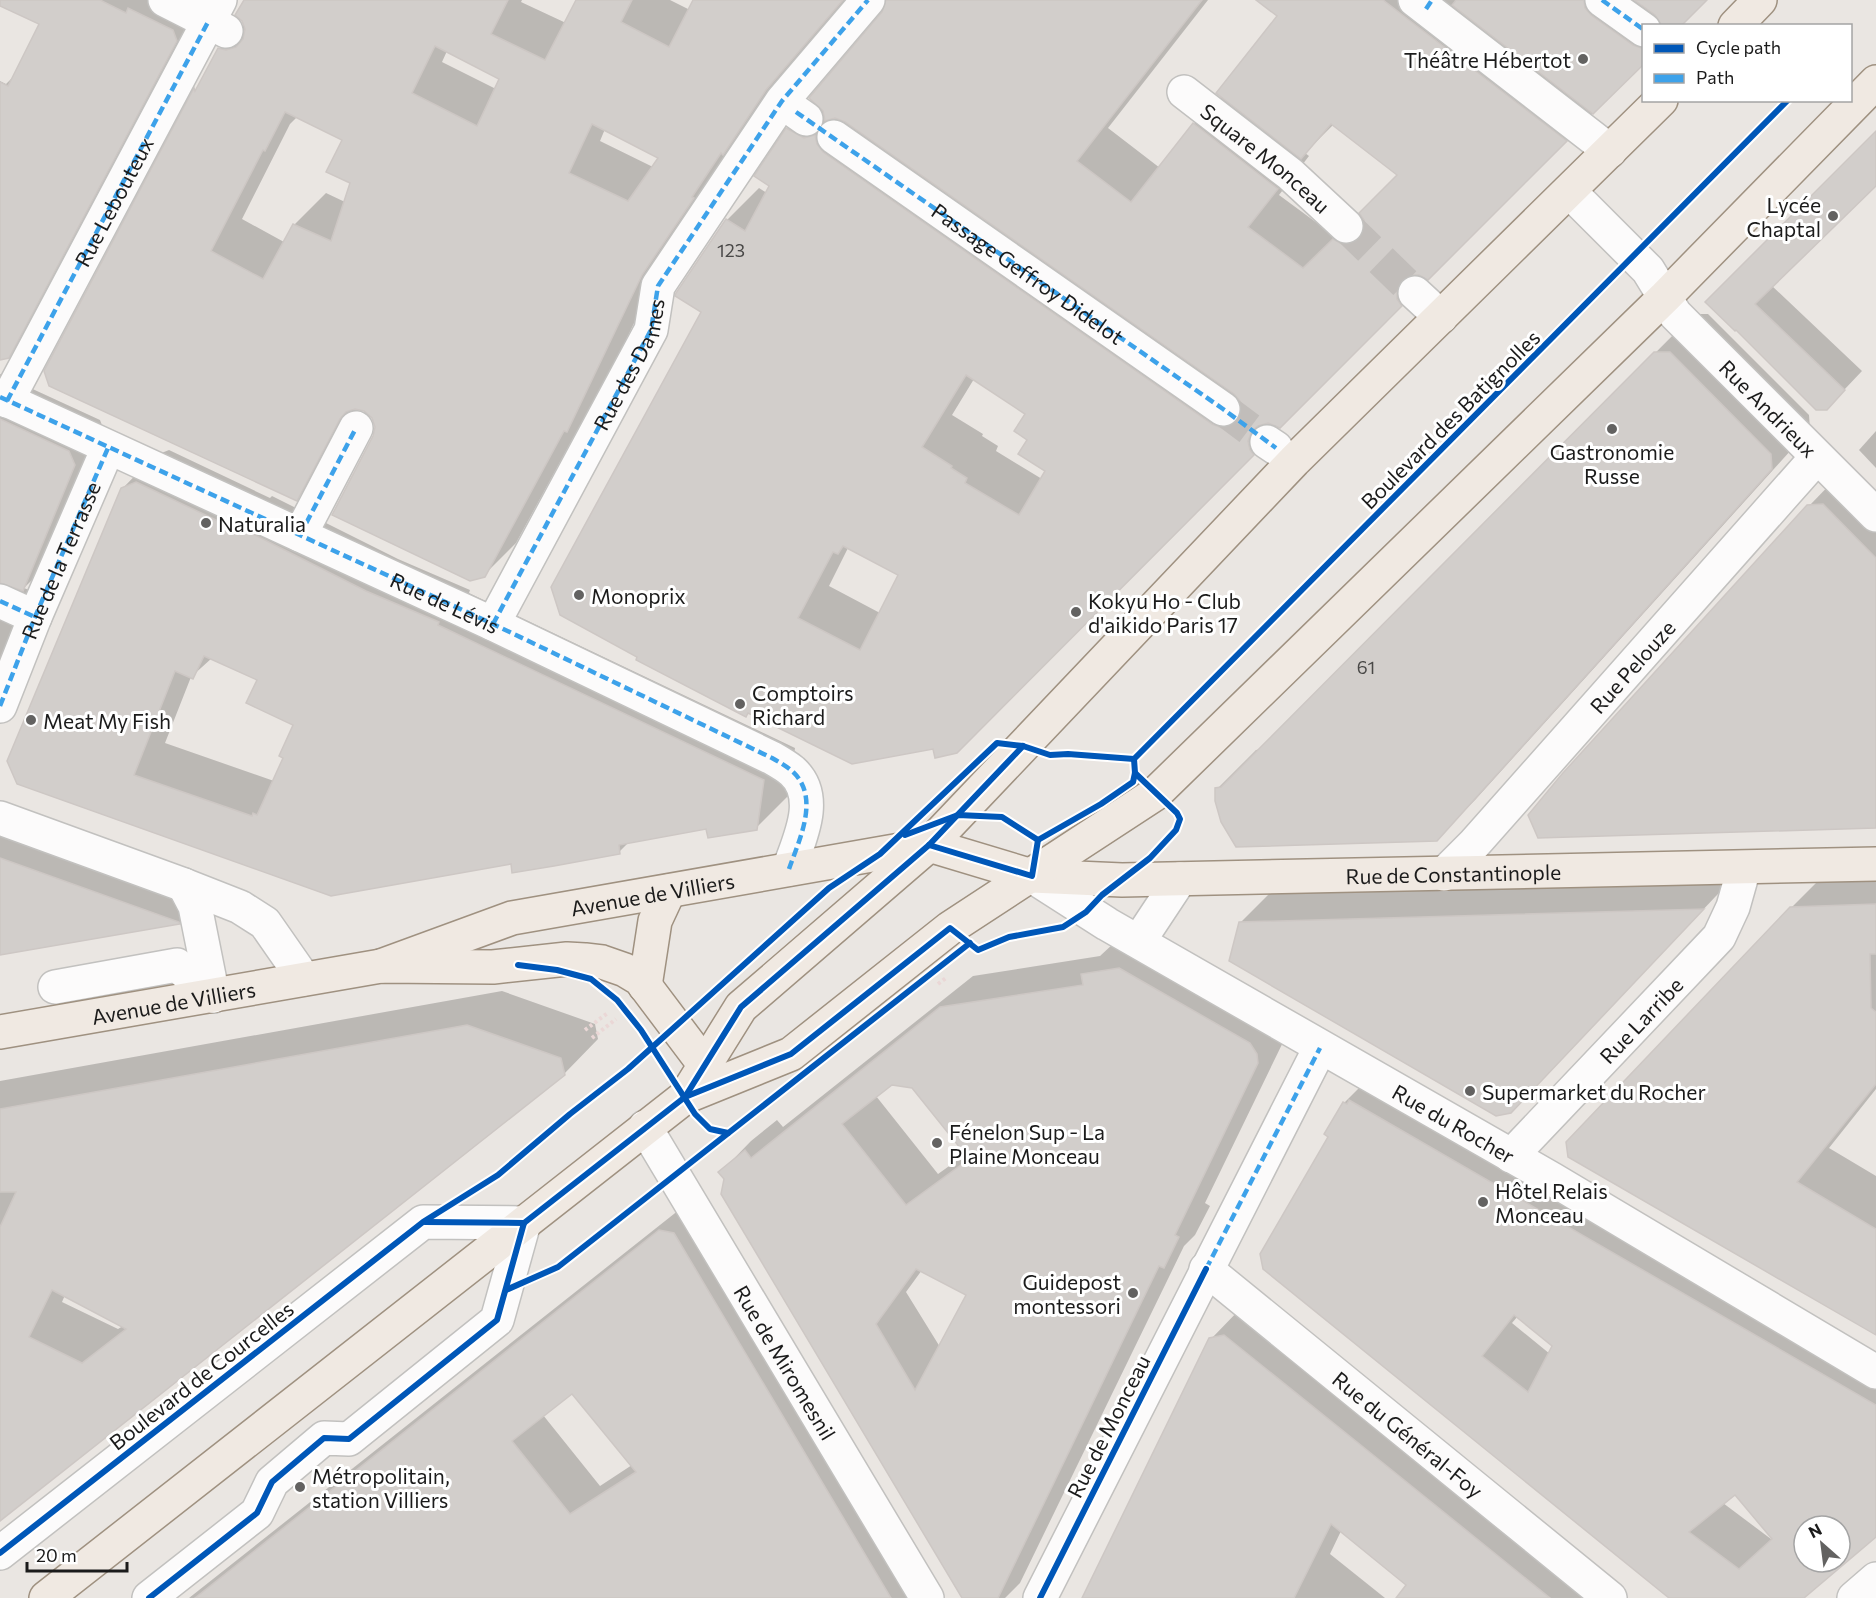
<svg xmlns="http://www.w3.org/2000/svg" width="1876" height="1598" viewBox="0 0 1876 1598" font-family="Commissioner,sans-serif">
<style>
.shadow{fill:#0003;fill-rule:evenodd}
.building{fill:#d2cecb;stroke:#cdc7c4;stroke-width:1.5;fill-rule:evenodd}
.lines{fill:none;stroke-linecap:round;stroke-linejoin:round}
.minor-tunnel{stroke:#c1bdba;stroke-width:33;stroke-dasharray:33 16;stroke-linecap:butt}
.minor-casing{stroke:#c2c1bf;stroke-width:36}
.major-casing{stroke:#9f9180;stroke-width:36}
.path{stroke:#ead7d6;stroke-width:4;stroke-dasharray:3 3;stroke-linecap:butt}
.minor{stroke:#fcfbfb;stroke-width:33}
.major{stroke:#f0e9e2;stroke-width:33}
.quiet{stroke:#3da2ea;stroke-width:4.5;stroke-dasharray:9 4.5;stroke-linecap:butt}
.cycleway-casing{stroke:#fff;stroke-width:10}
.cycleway{stroke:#0057b8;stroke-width:6}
.poi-dot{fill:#636261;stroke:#fff;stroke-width:2}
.labels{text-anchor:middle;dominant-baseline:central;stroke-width:6;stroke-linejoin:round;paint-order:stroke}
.number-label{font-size:18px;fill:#494847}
.poi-label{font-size:21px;fill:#1b1b1b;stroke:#fff;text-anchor:start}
.street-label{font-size:21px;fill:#1b1b1b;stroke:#fff}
</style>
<rect width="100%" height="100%" fill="#eae6e2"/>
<!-- shadow -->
<g class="shadow">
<path d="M0 0H204L39 325 8 356 0 359V81L6 84 15 75 41 23 0 4Z"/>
<path d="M246 0H522L521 2 566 23 578 0H670L690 10 695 0H846L799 55 673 241 598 399 590 407 516 543 484 575 374 437 376 427 373 418 365 410 359 409 328 467 296 499 50 385 217 52 249 20 297 117 290 124 242 219 284 242 294 225 326 193 345 202 351 182 344 140ZM447 51 501 79 496 89 442 62ZM605 129 660 157 653 167 600 141Z"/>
<path d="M888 0H1208L1108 128 1160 168 1194 124 1222 96 1279 16 1259 0H1706L1680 26H1644V62L956 752 749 712 746 715 703 311 677 294 727 220 759 188 767 193 788 129 815 102 884 12ZM1334 124 1399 175 1336 237 1279 195 1309 156 1305 153ZM974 379 1027 413 1029 439 1047 470 1042 479 996 451 998 446 982 436 983 434 952 415ZM848 548 900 574 880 613 829 586Z"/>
<path d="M1876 133V183L1771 285 1862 371 1844 390 1736 328Z"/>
<path d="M1694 314H1708L1809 415 1810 429 1475 800 1436 839 1217 789 1256 750 1261 749Z"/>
<path d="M0 374 100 420 105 433 54 558 24 588 39 594 0 687Z"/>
<path d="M1876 431V468L1859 450Z"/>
<path d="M169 450 270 498 272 496 398 559 470 590 469 593 795 748 788 796 756 828H708L630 841 619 852 512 863 18 782 122 489 154 456ZM212 658 259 679 295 724 285 757 274 781 165 743 191 677Z"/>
<path d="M1842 472 1876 492V827L1809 506Z"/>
<path d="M0 830 212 890 179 923 0 954Z"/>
<path d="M1876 872V1089L1829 1148 1876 1176V1333L1569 1157 1791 908 1825 874Z"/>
<path d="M1734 877 1543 1079 1240 923 1273 890Z"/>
<path d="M1114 943 1287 1034 1205 1203 1210 1206 1195 1235 1184 1246 1020 1583 1005 1598H964L720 1173 751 1141 777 1120 783 1127 973 976 1100 956ZM891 1084 913 1087 966 1154 938 1174 876 1096ZM922 1270 968 1295 940 1347 906 1292Z"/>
<path d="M502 991 595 1024 598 1039 564 1074 0 1520V1081ZM65 1295 123 1326 118 1329 62 1302Z"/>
<path d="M1376 1071 1876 1355V1535L1802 1598H1672L1264 1268 1330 1136 1344 1103ZM1518 1316 1554 1345 1550 1354 1512 1323ZM1735 1493 1775 1542 1723 1503ZM1804 1526H1840V1562H1804Z"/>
<path d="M689 1202 938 1598H189ZM572 1391 632 1465 600 1486 543 1415Z"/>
<path d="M1241 1308 1617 1598H1400L1408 1585 1341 1531 1330 1554 1385 1598H1083L1211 1339Z"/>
</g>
<!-- building -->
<g class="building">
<path d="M0 0H100L126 13 128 8 173 30 177 41 9 358 0 360V82L8 86 39 24 0 6Z"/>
<path d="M244 0H508L491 34 545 60 576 0H632L621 22 669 47 693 0H843L766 90 723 155 721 153 692 197 694 198 642 275 567 432 564 431 485 577 470 581 332 515 373 436 375 427 372 418 364 411 355 409 346 412 340 419 297 501 49 386 44 371 194 88 195 91 218 48 226 50 236 47 243 39 245 29 242 21 235 15ZM435 46 499 79 477 126 412 93ZM285 112 342 140 326 172 350 183 331 241 293 224 263 279 211 251 263 150 265 151ZM592 124 658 158 628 201 569 173Z"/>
<path d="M886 0H1202L1077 161 1131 202 1193 123 1278 189 1248 227 1303 268 1333 239 1342 244H1351L1359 239 1364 230V220L1359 213 1397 175 1331 124 1301 159 1216 93 1277 16 1256 0H1383L1567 141 1428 280 1419 275H1409L1402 280 1397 289V299L1402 306 1280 428 1268 423 1258 426 1252 431 1248 441 1250 450 1254 455 957 753 935 758 933 749 852 764 748 713 746 717 636 660 637 657 560 615 551 587 701 312 675 296 676 293 726 219 745 231 769 186 754 176 786 128 804 138 815 135 817 144 823 152 1212 424 1222 428 1231 426 1239 419 1242 410 1240 401 1234 394 845 122 835 118 825 121 823 111 809 98 882 12ZM966 375 1025 414 1014 431 1027 440 1018 454 1045 471 1019 515 965 483 967 478 951 468 952 466 922 447ZM843 546 898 575 860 650 798 618 833 552 838 554Z"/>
<path d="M1456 0H1584L1585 8 1591 15 1633 45 1644 49V64L1593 114 1452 5Z"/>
<path d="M1634 0H1707L1681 26H1662L1655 15Z"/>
<path d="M1876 131V186L1755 304 1845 390 1827 410H1816L1736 330 1735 331 1705 302Z"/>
<path d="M1654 352H1670L1771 454 1772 469 1437 841 1236 847 1221 822 1215 801V788L1221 787Z"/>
<path d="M0 419 69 451 75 465 23 591 0 583Z"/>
<path d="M136 482 237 530 239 528 255 535 366 591 439 622 438 625 764 780 757 830 708 838 706 829 619 845 620 854 554 866 512 873 511 864 331 896 17 784 7 761 121 488ZM204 656 257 680 246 703 293 725 279 756 283 758 257 815 253 813 252 816 134 775 175 671 193 679Z"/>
<path d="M1823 504 1876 558V828L1538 838 1528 815 1562 774 1807 505Z"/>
<path d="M0 858 179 922 180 924 0 955Z"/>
<path d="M1876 904V954H1870L1871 1008 1876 1012V1084L1797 1182 1876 1229V1335L1568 1157 1566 1142 1790 907Z"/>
<path d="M1704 909 1511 1113 1496 1116 1229 961 1239 922Z"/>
<path d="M1119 968 1250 1043 1257 1054 1258 1063 1175 1235 1179 1237 1164 1268 1159 1266 998 1598H962L721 1194 724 1179 718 1172 745 1150 751 1158 940 1007 1083 985 1081 974ZM892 1085 912 1088 969 1159 906 1205 842 1124ZM916 1269 966 1295 915 1390 876 1324Z"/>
<path d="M467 1025 561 1058 565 1075 0 1521V1227L16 1192H0V1109ZM52 1290 126 1329 82 1363 29 1337Z"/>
<path d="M1349 1100 1876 1405V1537L1804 1598H1669L1263 1269 1260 1254 1328 1137 1324 1134 1343 1102 1347 1104ZM1514 1315 1552 1346 1528 1392 1482 1356ZM1735 1495 1772 1539 1739 1569 1689 1532ZM1804 1526H1840V1562H1804Z"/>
<path d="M659 1230 674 1233 891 1598H195ZM572 1394 636 1472 570 1514 512 1441Z"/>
<path d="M1224 1335 1388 1467 1550 1598H1396L1406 1585 1331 1524 1294 1598H1082L1209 1338Z"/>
</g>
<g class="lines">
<!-- minor-tunnel -->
<g class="minor-tunnel">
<path d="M1346 226 1415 293"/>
<path d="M1223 409 1267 442"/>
</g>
<defs>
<g id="minor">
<path d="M165 0 226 31"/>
<path d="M1415 0 1610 151"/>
<path d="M1602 0 1644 30"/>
<path id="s1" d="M1184 92 1290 174 1346 226"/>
<path d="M796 112 806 119"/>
<path id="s2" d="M834 137 1223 409"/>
<path id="s3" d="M1569 191 1648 270 1675 314 1876 515"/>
<path d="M1415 293 1441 317"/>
<path id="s4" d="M0 397 493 624 772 758C779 762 786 766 792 771 821 797 799 840 789 869"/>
<path id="s5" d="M7 401 220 0"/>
<path d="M1267 442 1276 448"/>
<path d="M300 535 356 428"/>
<path d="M0 601 35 617"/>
<path d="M493 624 651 330 658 286 782 101 868 0"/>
<path d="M0 706 35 617 108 448"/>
<path d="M0 818 184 885 240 907 265 923 304 979"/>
<path id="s6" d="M1444 874 1474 844 1817 457"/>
<path id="s7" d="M1032 876 1107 924 1552 1179 1876 1372"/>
<path d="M184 885 195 906 213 996"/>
<path d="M1139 941 1180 879"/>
<path d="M55 987 177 965 213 996"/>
<path id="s8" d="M645 1127 927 1598"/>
<path id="s9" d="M1511 1156 1719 937 1733 907 1744 868"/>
<path id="s10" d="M1206 1269 1610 1598"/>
<path d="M0 1553 423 1222 524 1223 497 1320 349 1439 324 1438 272 1482 257 1513 149 1598"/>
<path d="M1040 1598 1320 1048"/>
<path d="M1854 1598 1876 1579"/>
</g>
<g id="major">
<path d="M1735 26 1760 0"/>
<path id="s11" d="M381 966 512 918 929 845 1032 876 1122 880 1876 864"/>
<path d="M645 986 655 921 669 891"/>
<path id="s12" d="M0 1032 381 966 493 967 567 959 585 960 602 962 625 970 640 979 716 1080"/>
<path d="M685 1097 741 1007 929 845 1294 461 1661 100"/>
<path d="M46 1598 685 1097 791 1054 950 928 1155 794 1665 297 1876 82"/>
</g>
</defs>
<!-- minor casing -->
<use href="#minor" class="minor-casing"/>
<!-- major casing -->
<use href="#major" class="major-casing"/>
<!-- path -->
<g class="path">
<path d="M938 984 946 978"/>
<path d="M585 1030 609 1012"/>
<path d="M592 1038 616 1019"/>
</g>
<!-- minor -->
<use href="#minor" class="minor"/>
<!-- major -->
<use href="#major" class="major"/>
<!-- quiet -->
<g class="quiet">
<path d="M1602 0 1644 30"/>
<path d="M1426 9 1432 0"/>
<path d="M796 112 1223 409 1276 448"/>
<path d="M0 397 493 624 772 758C779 762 786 766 792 771 821 797 799 840 789 869"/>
<path d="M7 401 208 22"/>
<path d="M300 535 356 428"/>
<path d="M0 601 35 617"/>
<path id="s13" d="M493 624 651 330 658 286 782 101 868 0"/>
<path id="s14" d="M0 706 35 617 108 448"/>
<path d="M1206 1269 1320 1048"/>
</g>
<defs>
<g id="cycleway">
<path d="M905 835 958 815 1002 817 1038 840"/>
<path d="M1038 840 1101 804 1133 782 1135 773 1134 759 1788 100"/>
<path d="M929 845 1032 876 1038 840"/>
<path d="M518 965 557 970 591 979 617 1000 641 1030 695 1114 710 1129 728 1133"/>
<path d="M685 1097 741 1007 929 845 1023 746"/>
<path d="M425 1222 524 1223"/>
<path d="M506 1290 558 1267 970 943"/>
<path d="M0 1553 423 1222 498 1175 570 1114 628 1069 829 888 880 854 997 743 1023 746 1050 755 1068 754 1134 759"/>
<path d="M149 1598 257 1513 272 1482 324 1438 349 1439 497 1320 524 1223 685 1097 791 1054 950 928 978 950 1009 937 1063 927 1086 912 1102 895 1150 858 1176 830 1180 819 1177 813 1135 773"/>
<path d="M1040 1598 1206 1269"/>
</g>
</defs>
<!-- cycleway casing -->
<use href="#cycleway" class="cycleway-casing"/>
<!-- cycleway -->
<use href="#cycleway" class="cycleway"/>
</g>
<!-- markers -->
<g class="poi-dot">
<circle cx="1583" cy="59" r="6"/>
<circle cx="1833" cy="216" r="6"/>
<circle cx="1612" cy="429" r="6"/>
<circle cx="206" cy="523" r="6"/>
<circle cx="579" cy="595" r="6"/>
<circle cx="1076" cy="612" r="6"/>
<circle cx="740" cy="704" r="6"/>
<circle cx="31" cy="720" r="6"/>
<circle cx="1470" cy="1091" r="6"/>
<circle cx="937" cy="1143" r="6"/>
<circle cx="1483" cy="1202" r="6"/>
<circle cx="1133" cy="1293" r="6"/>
<circle cx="300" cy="1487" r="6"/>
</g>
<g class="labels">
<!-- number labels -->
<g class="number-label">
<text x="731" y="250">123</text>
<text x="1366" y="667">61</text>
</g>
<!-- poi labels -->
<g class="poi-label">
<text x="1571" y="59" text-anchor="end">Théâtre Hébertot</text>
<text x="1821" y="204" text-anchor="end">Lycée<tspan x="1821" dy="24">Chaptal</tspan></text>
<text x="1612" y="451" text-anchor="middle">Gastronomie<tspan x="1612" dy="24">Russe</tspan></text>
<text x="218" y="523">Naturalia</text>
<text x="591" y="595">Monoprix</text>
<text x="1088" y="600">Kokyu Ho - Club<tspan x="1088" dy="24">d'aikido Paris 17</tspan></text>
<text x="752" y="692">Comptoirs<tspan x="752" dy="24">Richard</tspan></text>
<text x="43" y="720">Meat My Fish</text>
<text x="1482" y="1091">Supermarket du Rocher</text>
<text x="949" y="1131">Fénelon Sup - La<tspan x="949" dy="24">Plaine Monceau</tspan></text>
<text x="1495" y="1190">Hôtel Relais<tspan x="1495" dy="24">Monceau</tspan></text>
<text x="1121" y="1281" text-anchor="end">Guidepost<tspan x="1121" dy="24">montessori</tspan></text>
<text x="312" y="1475">Métropolitain,<tspan x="312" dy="24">station Villiers</tspan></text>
</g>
<!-- street labels -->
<g class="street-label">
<text stroke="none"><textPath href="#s1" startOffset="105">Square Monceau</textPath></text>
<text stroke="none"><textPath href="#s5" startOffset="226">Rue Lebouteux</textPath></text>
<text stroke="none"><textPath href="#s2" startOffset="237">Passage Geffroy Didelot</textPath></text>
<text stroke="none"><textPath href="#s13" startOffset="294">Rue des Dames</textPath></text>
<text stroke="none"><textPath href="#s3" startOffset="296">Rue Andrieux</textPath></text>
<text transform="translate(1450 419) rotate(-45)">Boulevard des Batignolles</text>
<text stroke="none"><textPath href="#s14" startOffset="158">Rue de la Terrasse</textPath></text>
<text stroke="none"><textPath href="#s4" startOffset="490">Rue de Lévis</textPath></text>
<text stroke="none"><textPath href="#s6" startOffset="280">Rue Pelouze</textPath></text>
<text stroke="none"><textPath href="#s11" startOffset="1092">Rue de Constantinople</textPath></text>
<text stroke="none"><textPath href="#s11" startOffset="282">Avenue de Villiers</textPath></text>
<text stroke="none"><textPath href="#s12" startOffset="176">Avenue de Villiers</textPath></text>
<text stroke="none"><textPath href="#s9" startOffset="188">Rue Larribe</textPath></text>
<text stroke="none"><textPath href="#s7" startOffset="489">Rue du Rocher</textPath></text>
<text stroke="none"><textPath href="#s8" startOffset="274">Rue de Miromesnil</textPath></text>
<text transform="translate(201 1375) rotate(-38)">Boulevard de Courcelles</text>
<text transform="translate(1108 1426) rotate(-63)">Rue de Monceau</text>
<text stroke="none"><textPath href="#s10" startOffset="261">Rue du Général-Foy</textPath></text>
</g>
</g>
<!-- legend -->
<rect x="1642" y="24" width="210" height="78" fill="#ffffff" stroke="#a4a4a4" stroke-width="1.5"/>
<rect x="1654" y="44" width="30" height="9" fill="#0057b8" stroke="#a4a4a4" stroke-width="1.5"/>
<text x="1696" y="54" font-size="18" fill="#1b1b1b">Cycle path</text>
<rect x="1654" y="74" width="30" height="9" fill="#3da2ea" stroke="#a4a4a4" stroke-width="1.5"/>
<text x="1696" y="84" font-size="18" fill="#1b1b1b">Path</text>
<!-- north arrow -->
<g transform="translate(1822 1544) rotate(332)"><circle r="28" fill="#ffffff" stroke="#a4a4a4" stroke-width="1.5"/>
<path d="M0-4.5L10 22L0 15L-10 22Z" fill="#636261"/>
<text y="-9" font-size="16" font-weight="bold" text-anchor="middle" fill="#1b1b1b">N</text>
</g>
<!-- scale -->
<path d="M27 1562v9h100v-9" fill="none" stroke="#1b1b1b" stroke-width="3"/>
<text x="36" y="1562" font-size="18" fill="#1b1b1b" stroke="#ffffff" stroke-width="4.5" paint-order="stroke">20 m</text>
</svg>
